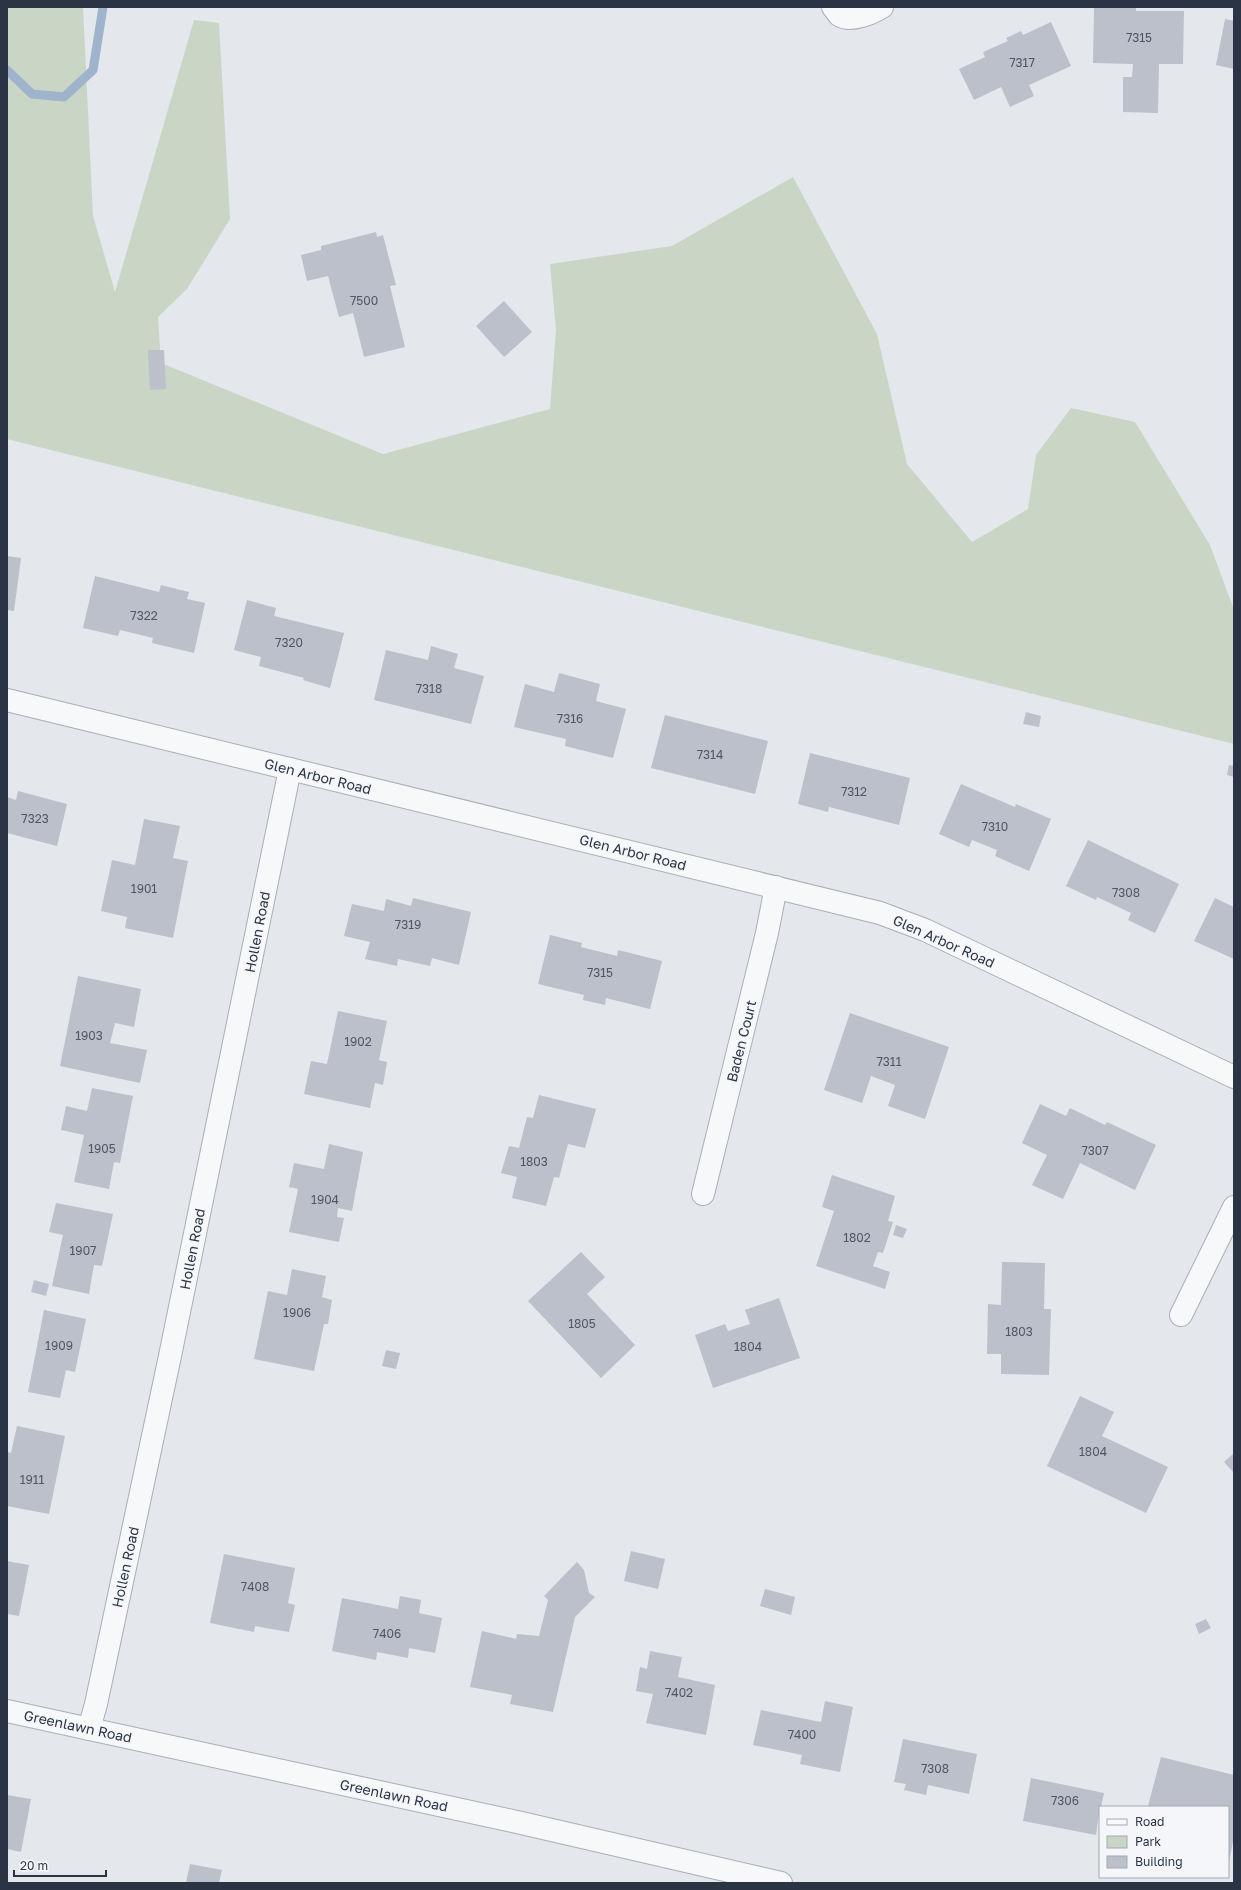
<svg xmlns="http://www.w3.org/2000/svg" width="1241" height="1890" viewBox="0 0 1241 1890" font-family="'Golos Text',sans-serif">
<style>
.green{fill:#c9d6c5}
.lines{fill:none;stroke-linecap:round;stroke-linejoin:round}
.stream{stroke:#9fb4cc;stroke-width:9}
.building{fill:#bbc0ca}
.minor-casing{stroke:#a9aeb7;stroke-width:24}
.minor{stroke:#f7f8fa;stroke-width:22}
.labels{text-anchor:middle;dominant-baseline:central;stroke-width:3;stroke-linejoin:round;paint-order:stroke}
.number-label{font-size:12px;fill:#4f5766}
.street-label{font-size:14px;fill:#2b3445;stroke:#f4f6f9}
</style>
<rect width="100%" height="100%" fill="#e4e7ec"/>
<!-- green -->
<path class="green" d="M7 7H83L93 216 115 292 194 20 219 23 230 219 187 289 158 317 161 363 383 454 550 409 556 330 550 264 672 246 793 177 877 334 907 464 972 542 1028 509 1036 455 1071 408 1135 422 1210 545 1234 610V744L7 439Z"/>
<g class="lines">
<!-- stream -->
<path class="stream" d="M7 70 32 94 64 97 93 70 103 7"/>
</g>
<!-- building -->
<g class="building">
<path d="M1094 7H1136V11H1184L1183 64H1159L1158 113 1123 112V77H1132L1133 64 1093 63Z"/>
<path d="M1225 19 1234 21V69L1216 65Z"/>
<path d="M1051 22 1071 66 1029 85 1034 96 1010 107 1001 87 974 100 959 69 985 57 983 52 1008 41 1006 38 1021 31 1023 35Z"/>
<path d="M376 232 377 237 383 235 396 285 390 286 405 347 364 357 353 313 339 317 328 276 307 281 301 255 321 250V246Z"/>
<path d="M504 301 532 332 504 357 476 326Z"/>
<path d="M148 350H164L166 389 150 390Z"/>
<path d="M7 556 21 558 14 611 7 610Z"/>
<path d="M95 576 159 592 161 585 189 592 187 599 205 603 194 653 152 643 153 638 120 630 118 636 83 628Z"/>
<path d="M247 600 276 608 274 616 344 633 330 688 303 680 304 678 259 666 261 657 234 650Z"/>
<path d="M431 646 458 654 454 668 484 676 471 724 374 700 386 650 428 660Z"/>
<path d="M559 673 600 684 596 701 626 709 613 758 565 746 566 739 514 727 525 684 554 692Z"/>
<path d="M1026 712 1041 716 1039 727 1023 724Z"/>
<path d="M665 715 768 741 755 794 651 768Z"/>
<path d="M810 753 910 778 899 825 829 807 828 812 798 804Z"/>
<path d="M1229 765 1234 766V777L1227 775Z"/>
<path d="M961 784 1015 807 1016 804 1051 819 1029 871 995 856 997 850 972 840 969 847 939 834Z"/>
<path d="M18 791 67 804 57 846 7 833V797L16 800Z"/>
<path d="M144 819 180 826 173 858 188 861 173 938 125 928 127 917 101 911 112 860 135 865Z"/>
<path d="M1088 840 1179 884 1155 933 1128 920 1131 913 1097 897 1096 900 1066 886Z"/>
<path d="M413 898 471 912 459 965 432 958 430 966 398 959 397 966 365 959 370 942 344 936 352 904 384 911 386 899 411 906Z"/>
<path d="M1215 898 1234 907V959L1194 941Z"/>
<path d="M550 935 582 943 581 947 617 956 618 950 662 961 650 1009 606 998 605 1005 583 1000 584 995 538 984Z"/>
<path d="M78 976 141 989 134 1027 115 1023 110 1043 147 1050 140 1083 60 1066Z"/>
<path d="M338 1011 387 1021 379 1060 387 1062 383 1085 375 1083 370 1108 304 1094 311 1061 327 1064Z"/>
<path d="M850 1013 949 1047 925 1119 888 1106 895 1085 871 1076 862 1103 824 1090Z"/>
<path d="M92 1088 133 1096 120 1163 114 1162 109 1189 74 1182 84 1135 61 1130 66 1106 87 1111Z"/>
<path d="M539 1095 596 1109 585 1148 568 1144 559 1178 554 1177 546 1206 512 1198 517 1177 501 1173 509 1146 519 1148 527 1117 533 1118Z"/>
<path d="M1040 1104 1066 1116 1070 1108 1105 1125 1107 1122 1156 1145 1135 1190 1080 1163 1063 1199 1032 1185 1047 1155 1022 1143Z"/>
<path d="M329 1144 363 1152 352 1211 338 1208 337 1217 344 1218 339 1242 289 1232 298 1189 289 1187 294 1163 324 1169Z"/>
<path d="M832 1175 895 1196 888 1221 893 1222 883 1253 878 1252 873 1266 890 1272 885 1289 816 1266 834 1211 822 1207Z"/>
<path d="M56 1203 113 1214 102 1266 94 1265 89 1294 52 1286 63 1235 49 1232Z"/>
<path d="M896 1225 907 1229 903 1238 893 1235Z"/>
<path d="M581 1252 605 1277 587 1294 635 1345 601 1378 528 1301Z"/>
<path d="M1002 1262 1045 1263 1044 1309H1051L1049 1375 1001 1374V1354H987L988 1304 1001 1305Z"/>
<path d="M292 1269 326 1276 322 1297 332 1300 328 1324H324L314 1371 254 1359 268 1291 287 1295Z"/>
<path d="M34 1280 49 1284 46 1296 31 1292Z"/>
<path d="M779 1298 800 1358 713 1388 695 1335 725 1324 728 1331 750 1324 745 1310Z"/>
<path d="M44 1310 86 1319 75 1372 66 1370 60 1398 28 1392Z"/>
<path d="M386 1350 400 1353 396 1369 382 1366Z"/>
<path d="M1080 1396 1114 1412 1102 1436 1168 1467 1146 1513 1047 1466Z"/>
<path d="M17 1426 65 1436 49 1514 7 1506V1452L11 1453Z"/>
<path d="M1234 1453V1473L1224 1462Z"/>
<path d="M631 1551 665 1559 658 1589 624 1581Z"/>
<path d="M224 1554 295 1568 288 1603 295 1605 289 1632 255 1626 254 1632 210 1623Z"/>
<path d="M7 1561 29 1565 19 1616 7 1614Z"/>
<path d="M577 1562 584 1570 589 1593 595 1597 575 1617 553 1712 510 1704 512 1695 470 1687 482 1631 516 1639 517 1634 539 1636 548 1600 544 1596Z"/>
<path d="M765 1589 795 1597 791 1615 760 1606Z"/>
<path d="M400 1596 421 1600 419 1613 442 1618 435 1653 409 1648 408 1658 377 1652 376 1660 332 1651 342 1598 398 1609Z"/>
<path d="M1206 1619 1211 1628 1199 1634 1195 1624Z"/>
<path d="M650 1651 682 1657 678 1677 715 1685 706 1735 646 1723 653 1694 636 1691 640 1667 647 1669Z"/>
<path d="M825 1701 853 1707 840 1772 800 1764 802 1755 753 1745 761 1710 821 1722Z"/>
<path d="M903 1739 977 1754 969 1794 928 1785 926 1795 904 1790 906 1784 894 1782Z"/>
<path d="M1161 1757 1234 1775V1836L1229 1862 1228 1807 1148 1806Z"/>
<path d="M1031 1778 1104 1793 1101 1807H1100L1096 1835 1023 1821Z"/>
<path d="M7 1795 31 1799 21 1852 7 1849Z"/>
<path d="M190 1864 222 1870 219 1883H186Z"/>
</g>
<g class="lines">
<defs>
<g id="minor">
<path d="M833 7C835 9 837 13 839 15 851 23 872 13 882 7"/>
<path d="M7 700 880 913 925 930 1234 1077"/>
<path d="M703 1194 767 933 776 887"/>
<path d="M1181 1315 1234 1207"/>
<path d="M7 1711 517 1822 781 1883"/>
<path d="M89 1729 96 1704 170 1356 290 769"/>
</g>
</defs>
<!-- minor casing -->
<use href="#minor" class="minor-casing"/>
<!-- minor -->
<use href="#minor" class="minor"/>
</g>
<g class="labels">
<!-- number labels -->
<g class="number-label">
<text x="1139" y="37">7315</text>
<text x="1022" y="62">7317</text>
<text x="364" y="300">7500</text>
<text x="144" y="615">7322</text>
<text x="289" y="642">7320</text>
<text x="429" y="688">7318</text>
<text x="570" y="718">7316</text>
<text x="710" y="754">7314</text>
<text x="854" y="791">7312</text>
<text x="35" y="818">7323</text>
<text x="995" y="826">7310</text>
<text x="144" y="888">1901</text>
<text x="1126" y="892">7308</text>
<text x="408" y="924">7319</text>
<text x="600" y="972">7315</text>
<text x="89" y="1035">1903</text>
<text x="358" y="1041">1902</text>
<text x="889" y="1061">7311</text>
<text x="102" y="1148">1905</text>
<text x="1095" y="1150">7307</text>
<text x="534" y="1161">1803</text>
<text x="325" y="1199">1904</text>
<text x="857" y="1237">1802</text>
<text x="83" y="1250">1907</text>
<text x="297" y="1312">1906</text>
<text x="582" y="1323">1805</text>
<text x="1019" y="1331">1803</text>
<text x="59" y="1345">1909</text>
<text x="748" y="1346">1804</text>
<text x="1093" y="1451">1804</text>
<text x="32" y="1479">1911</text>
<text x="255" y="1586">7408</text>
<text x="387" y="1633">7406</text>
<text x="679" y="1692">7402</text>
<text x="802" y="1734">7400</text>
<text x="935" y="1768">7308</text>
<text x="1065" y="1800">7306</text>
</g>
<!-- street labels -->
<g class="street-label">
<text transform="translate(318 776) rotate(14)">Glen Arbor Road</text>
<text transform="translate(633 852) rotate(14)">Glen Arbor Road</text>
<text transform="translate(257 932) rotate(-79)">Hollen Road</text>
<text transform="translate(944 941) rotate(24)">Glen Arbor Road</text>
<text transform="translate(741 1041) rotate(-76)">Baden Court</text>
<text transform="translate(192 1249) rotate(-79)">Hollen Road</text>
<text transform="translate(125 1567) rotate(-78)">Hollen Road</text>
<text transform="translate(78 1726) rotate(12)">Greenlawn Road</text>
<text transform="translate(394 1795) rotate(12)">Greenlawn Road</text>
</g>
</g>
<!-- border -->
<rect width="1241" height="1890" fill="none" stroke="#2b3445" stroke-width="16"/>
<!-- legend -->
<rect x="1099" y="1806" width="130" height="72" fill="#f4f6f9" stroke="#a4a8b1"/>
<rect x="1107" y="1819" width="20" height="6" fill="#f7f8fa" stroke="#a4a8b1"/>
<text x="1135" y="1826" font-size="12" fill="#2b3445">Road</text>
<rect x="1107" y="1836" width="20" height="12" fill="#c9d6c5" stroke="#a4a8b1"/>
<text x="1135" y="1846" font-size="12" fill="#2b3445">Park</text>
<rect x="1107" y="1856" width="20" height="12" fill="#bbc0ca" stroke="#a4a8b1"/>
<text x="1135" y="1866" font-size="12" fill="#2b3445">Building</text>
<!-- scale -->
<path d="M14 1870v6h92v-6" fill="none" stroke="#2b3445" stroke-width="2"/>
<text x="20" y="1870" font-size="12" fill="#2b3445" stroke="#f4f6f9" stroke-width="3" paint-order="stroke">20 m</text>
</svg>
